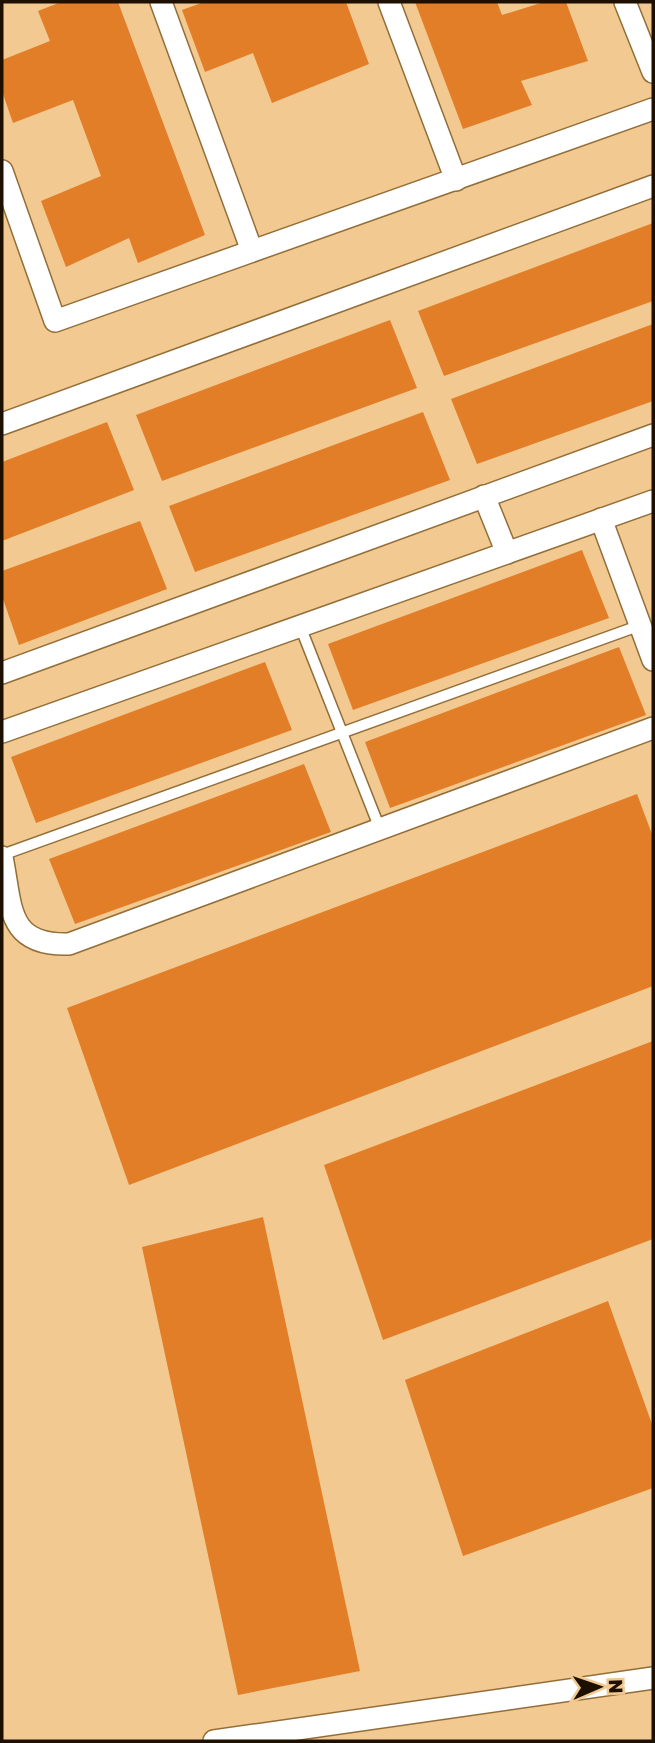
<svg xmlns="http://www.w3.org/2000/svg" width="655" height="1743" viewBox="0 0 655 1743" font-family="'Golos Text',sans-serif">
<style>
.building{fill:#e37e28}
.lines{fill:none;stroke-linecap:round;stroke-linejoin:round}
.lane-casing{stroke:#936e38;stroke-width:13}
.street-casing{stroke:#936e38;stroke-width:24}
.lane{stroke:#fff;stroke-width:10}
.street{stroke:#fff;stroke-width:21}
</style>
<rect width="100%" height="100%" fill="#f1c991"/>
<!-- building -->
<g class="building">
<path d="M61 2H118L205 235 138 263 129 238 66 267 41 201 101 176 73 100 13 123 2 91V60L50 41 38 11Z"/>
<path d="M204 2H346L369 64 272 103 253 53 205 72 182 10Z"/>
<path d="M415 2H497L502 15 544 2H566L588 61 521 81 532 105 463 129Z"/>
<path d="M653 223V301L444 376 418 311Z"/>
<path d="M390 320 417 388 162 481 136 415Z"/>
<path d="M653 324V401L477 464 451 399Z"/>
<path d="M423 412 450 480 195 572 169 506Z"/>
<path d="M107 422 134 490 2 541V462Z"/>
<path d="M140 521 167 589 19 645 2 596V571Z"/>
<path d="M582 550 609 618 353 710 328 644Z"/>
<path d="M619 647 646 715 390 808 365 742Z"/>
<path d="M265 662 292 730 36 823 11 757Z"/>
<path d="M304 764 331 832 75 924 49 859Z"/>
<path d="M637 794 653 837V986L129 1185 67 1008Z"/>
<path d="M653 1041V1239L383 1340 324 1165Z"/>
<path d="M263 1217 360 1671 238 1695 142 1247Z"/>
<path d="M608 1301 653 1427V1488L463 1556 405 1380Z"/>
</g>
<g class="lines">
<defs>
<g id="lane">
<path d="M300 626 380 829"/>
<path d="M2 855 641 625"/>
</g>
<g id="street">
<path d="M161 2 252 251"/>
<path d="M389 2 456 180"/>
<path d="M625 2 653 72"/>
<path d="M2 171 55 321 653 109"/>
<path d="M2 424 653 186"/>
<path d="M484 496 507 553"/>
<path d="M601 519 653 660"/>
<path d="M2 673 653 435"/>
<path d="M2 732 653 501"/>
<path d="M2 857C12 906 6 946 69 944L653 728"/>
<path d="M214 1741 653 1678"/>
</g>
</defs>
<!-- lane casing -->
<use href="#lane" class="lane-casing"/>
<!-- street casing -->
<use href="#street" class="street-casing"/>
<!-- lane -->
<use href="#lane" class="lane"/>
<!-- street -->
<use href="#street" class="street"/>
</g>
<!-- border -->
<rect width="655" height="1743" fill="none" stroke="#1e1000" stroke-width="7"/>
<!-- north arrow -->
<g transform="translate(599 1687) rotate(88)" stroke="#f1c991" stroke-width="5" paint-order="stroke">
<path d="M0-5L12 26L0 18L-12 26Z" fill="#1e1000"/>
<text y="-10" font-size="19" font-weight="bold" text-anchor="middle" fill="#1e1000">N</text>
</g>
</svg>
